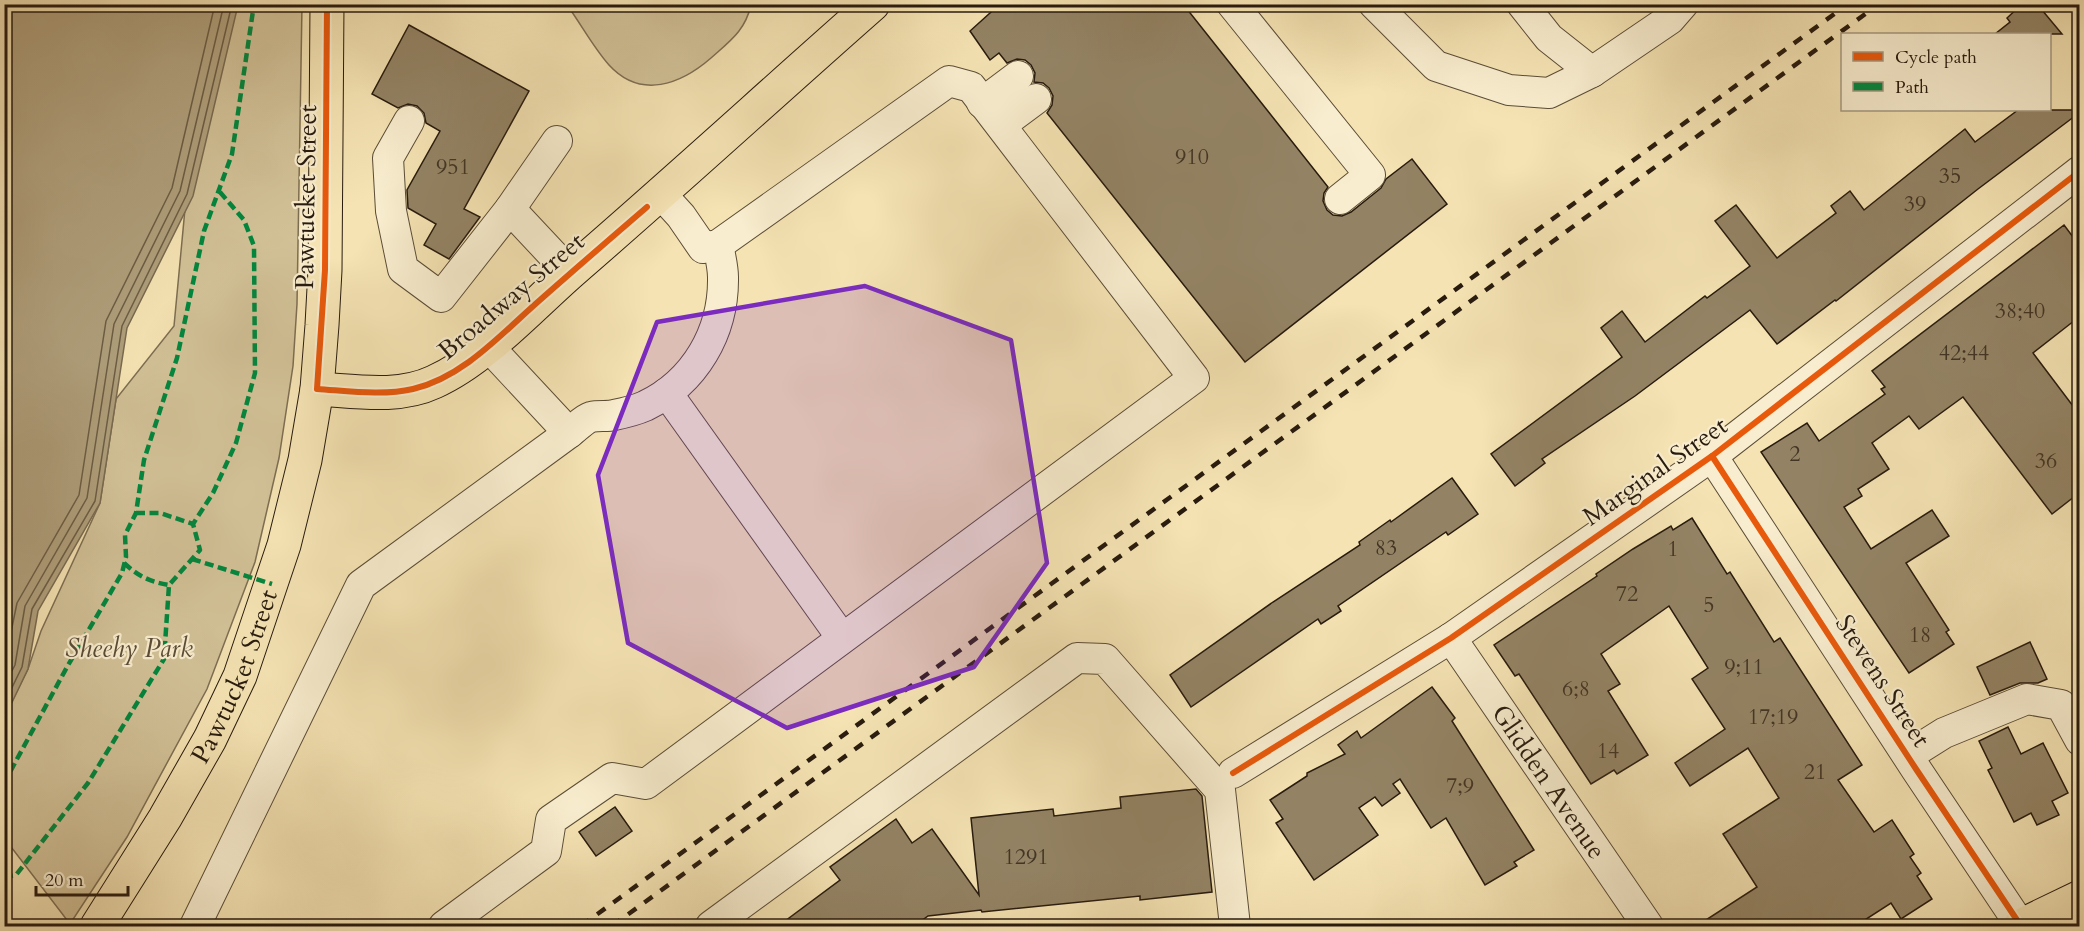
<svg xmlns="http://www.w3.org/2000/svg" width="2084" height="931" viewBox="0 0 2084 931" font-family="Cardo,serif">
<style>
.green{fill:#d2c197;stroke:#7d6e52;stroke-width:1.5}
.water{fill:#af9f7b;stroke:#796a4f;stroke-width:1.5}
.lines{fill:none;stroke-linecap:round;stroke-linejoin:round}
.shore{stroke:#6c5d44;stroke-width:1.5}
.building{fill:#938364;stroke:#281b0e;stroke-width:1.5}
.minor-casing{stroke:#5b4d37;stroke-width:32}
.major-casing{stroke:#281b0e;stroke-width:35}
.minor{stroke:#f8edce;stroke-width:30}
.major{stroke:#f5e3b3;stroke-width:33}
.rail{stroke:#281b0e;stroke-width:4.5;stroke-dasharray:10 10;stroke-linecap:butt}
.quiet{stroke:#00873e;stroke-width:4.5;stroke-dasharray:9 4.5;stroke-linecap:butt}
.cycleway-casing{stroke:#f8edce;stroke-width:10}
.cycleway{stroke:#e8590c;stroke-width:6}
.marked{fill:#7b2cbf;fill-opacity:0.2;stroke:#7b2cbf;stroke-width:4.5;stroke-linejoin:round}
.labels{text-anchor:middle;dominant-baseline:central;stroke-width:4.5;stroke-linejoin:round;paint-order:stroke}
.number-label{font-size:22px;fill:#433524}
.street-label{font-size:26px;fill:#281b0e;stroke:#f8edce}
.park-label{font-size:26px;font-style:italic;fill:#5b4d37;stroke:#f8edce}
</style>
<rect width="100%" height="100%" fill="#f5e3b3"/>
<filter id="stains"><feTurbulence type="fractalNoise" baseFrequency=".00333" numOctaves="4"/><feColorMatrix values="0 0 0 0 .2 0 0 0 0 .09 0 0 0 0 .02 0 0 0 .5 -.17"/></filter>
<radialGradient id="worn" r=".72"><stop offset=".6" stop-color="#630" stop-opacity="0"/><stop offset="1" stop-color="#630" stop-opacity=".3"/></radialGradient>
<!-- green -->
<g class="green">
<path d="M237 5H302L297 304 293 366 279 458 255 562 207 689 127 837 70 924 5 839 4 717 28 669 41 631 100 503 116 399 174 326 185 209Z"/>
<path d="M567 5H751C745 31 730 41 711 58 681 84 641 100 609 65 593 47 581 24 567 5Z"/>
</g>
<!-- water -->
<path class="water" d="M5 4 238 5 193 196 127 328 100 503 38 611 28 669 5 717Z"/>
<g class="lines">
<!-- shore -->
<g class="shore">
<path d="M4 666 17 603 79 495 106 321 172 188 215 4"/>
<path d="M4 686 15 665 25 606 87 498 114 324 180 191 224 4"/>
<path d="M4 704 22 667 32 609 95 501 122 326 187 194 232 4"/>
</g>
</g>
<!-- building -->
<g class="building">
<path d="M1000 4H1183L1328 187 1324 193 1323 201 1327 210 1333 215 1342 216 1351 212 1381 188 1386 179 1412 159 1447 204 1245 362 1047 113 1052 105 1053 96 1049 88 1043 83 1034 82 1035 73 1031 65 1025 60 1017 59 1007 63 999 53 990 60 970 31Z"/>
<path d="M2022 4H2037L2062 34H1995L2010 22 2007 18Z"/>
<path d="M409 25 529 91 464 209 480 217 449 259 424 245 436 224 408 208 407 190 440 131 426 123 424 113 417 106 408 104 398 108 372 94Z"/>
<path d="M2018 110H2079V113L1978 189 1836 301 1835 300 1777 344 1750 310 1635 396 1542 459 1545 463 1515 486 1491 454 1622 357 1601 328 1622 311 1645 342 1705 296 1707 298 1750 266 1715 221 1736 205 1777 258 1836 213 1831 206 1850 191 1864 210 1965 129 1975 142Z"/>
<path d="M2064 225 2079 245V317L2033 353 2079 414V493L2052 514 1963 397 1919 429 1909 416 1872 443 1889 469 1858 489 1862 496 1844 507 1871 549 1932 510 1949 536 1906 563 1949 630 1946 632 1954 644 1909 673 1761 452 1807 423 1819 441 1885 394 1881 389 1885 387 1872 371Z"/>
<path d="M1452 478 1478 514 1448 535 1446 532 1338 606 1341 611 1321 624 1318 619 1191 707 1170 675 1273 602 1360 545 1359 542 1390 520 1391 522Z"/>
<path d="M1692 518 1727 574 1730 572 1774 642 1780 638 1862 765 1838 780 1874 832 1892 820 1914 854 1910 857 1921 873 1917 876 1932 899 1901 919 1891 903 1854 927H1695L1757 887 1723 834 1779 798 1748 748 1690 786 1675 763 1725 729 1692 679 1708 668 1669 606 1601 654 1620 684 1608 691 1648 755 1617 774 1614 770 1591 784 1519 674 1515 676 1494 645 1597 576 1596 574 1633 549 1671 526 1673 530Z"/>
<path d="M2030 642 2047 679 2038 683H2020L1990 695 1977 667Z"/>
<path d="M1432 687 1455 718 1452 721 1534 850 1514 862 1517 866 1485 885 1446 818 1431 828 1400 779 1393 784 1400 793 1382 806 1375 797 1359 808 1378 835 1314 880 1276 823 1283 819 1270 800 1307 776V773L1345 754 1338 745 1357 731 1361 738Z"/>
<path d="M2008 727 2021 754 2043 743 2068 793 2052 801 2059 815 2037 825 2031 813 2014 822 1988 770 1992 768 1979 741Z"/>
<path d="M1196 789 1202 796 1212 892 1140 900V896L982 912 981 910 928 916 913 927H777L840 880 830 867 896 819 912 843 932 829 979 895 971 818 1053 809 1054 816 1121 808 1120 797Z"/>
<path d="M615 807 632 831 596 856 579 832Z"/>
</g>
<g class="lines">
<defs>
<g id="minor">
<path d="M1232 4 1370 175 1340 199"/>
<path d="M1374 4 1436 66 1509 90 1549 93 1592 72"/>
<path d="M1522 4 1549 38 1592 72 1670 19 1683 4"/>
<path d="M982 103 1018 76"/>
<path d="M409 121 388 158 391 211 403 269 441 297 510 209 570 273"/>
<path d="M1001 125 1036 99"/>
<path d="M510 209 557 141"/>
<path d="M488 346 569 433C576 428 584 419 591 417 599 415 607 417 614 415 624 413 636 410 645 406 695 382 724 332 723 277 723 267 720 255 718 245"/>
<path d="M667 393 842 638"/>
<path d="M1712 456 1916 769 2021 926"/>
<path id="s1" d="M1451 638 1648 926"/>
<path d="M1909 755 1944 733 2027 699 2061 705 2080 740"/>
<path d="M1233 773 1451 638 1712 456 2080 171"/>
<path d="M195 926 361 585 569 433"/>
<path d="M444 926 546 851 551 820 612 778 646 784 1194 378 971 87 949 81 718 245 703 248 681 216 661 194"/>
<path d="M711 926 1077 658 1105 659 1220 790 1235 926"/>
</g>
<g id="major">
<path d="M317 389C355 391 398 399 434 382 483 360 530 308 571 272 673 184 772 93 873 4"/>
<path id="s2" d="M97 926 165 818 210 739 240 676 284 545 305 460 317 389 322 325 325 270 327 4"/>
<path d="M2020 926 2080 897"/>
</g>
</defs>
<!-- minor casing -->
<use href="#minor" class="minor-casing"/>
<!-- major casing -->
<use href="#major" class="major-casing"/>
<!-- minor -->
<use href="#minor" class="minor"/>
<!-- major -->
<use href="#major" class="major"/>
<!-- rail -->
<g class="rail">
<path d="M581 926 1848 4"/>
<path d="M612 926 1879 4"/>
</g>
<!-- quiet -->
<g class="quiet">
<path d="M136 513H160L193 524"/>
<path d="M192 559 272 584"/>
<path d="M124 563C138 576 150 582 169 585"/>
<path d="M4 783 67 667 122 573 126 557 125 535 136 513 144 460 177 358 204 231 232 154 254 4"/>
<path d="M4 877 16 875 88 783 164 659 169 585 200 550 193 524 213 493 236 443 255 373 254 246 244 220 219 191"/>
</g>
<defs>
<g id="cycleway">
<path d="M327 4 325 270 317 389C348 391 383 396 413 389 464 377 502 333 540 300 575 269 611 238 647 207"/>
<path d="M1712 456 1916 769 2021 926"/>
<path d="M1233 773 1451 638 1712 456 2080 171"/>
</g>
</defs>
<!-- cycleway casing -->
<use href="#cycleway" class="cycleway-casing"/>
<!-- cycleway -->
<use href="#cycleway" class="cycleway"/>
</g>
<!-- marked area -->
<path class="marked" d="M865 286 1011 340 1047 563 974 667 787 728 628 643 598 475 657 322Z"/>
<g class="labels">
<!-- number labels -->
<g class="number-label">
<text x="1192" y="157">910</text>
<text x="453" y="167">951</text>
<text x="1950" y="176">35</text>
<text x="1915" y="204">39</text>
<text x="2020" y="311">38;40</text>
<text x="1964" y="353">42;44</text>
<text x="1795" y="454">2</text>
<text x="2046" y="461">36</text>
<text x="1386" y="548">83</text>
<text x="1673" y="549">1</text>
<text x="1627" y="594">72</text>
<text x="1709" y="605">5</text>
<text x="1920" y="635">18</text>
<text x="1744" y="667">9;11</text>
<text x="1576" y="689">6;8</text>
<text x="1773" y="717">17;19</text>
<text x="1608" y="751">14</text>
<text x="1815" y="772">21</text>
<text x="1460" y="786">7;9</text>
<text x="1026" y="857">1291</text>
</g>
<!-- street labels -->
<g class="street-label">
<text transform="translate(306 197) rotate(-89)">Pawtucket Street</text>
<text transform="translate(511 296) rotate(-40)">Broadway Street</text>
<text transform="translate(1655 471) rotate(-35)">Marginal Street</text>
<text stroke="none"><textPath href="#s2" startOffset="286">Pawtucket Street</textPath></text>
<text transform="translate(1883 681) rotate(57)">Stevens Street</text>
<text stroke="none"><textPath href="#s1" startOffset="174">Glidden Avenue</textPath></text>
</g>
<!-- park labels -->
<g class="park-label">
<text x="129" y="648">Sheehy Park</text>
</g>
</g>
<!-- margin -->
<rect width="2084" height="931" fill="none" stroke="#f5e3b3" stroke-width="24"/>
<rect x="6" y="6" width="2072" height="919" fill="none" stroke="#281b0e" stroke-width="3"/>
<rect x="12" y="12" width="2060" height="907" fill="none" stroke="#281b0e" stroke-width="1.5"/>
<!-- legend -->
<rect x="1841" y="33" width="210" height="78" fill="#f8edce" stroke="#a59981" stroke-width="1.5"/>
<rect x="1853" y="52" width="30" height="9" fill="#e8590c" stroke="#a59981" stroke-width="1.5"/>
<text x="1895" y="63" font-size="18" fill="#281b0e">Cycle path</text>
<rect x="1853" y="82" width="30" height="9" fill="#00873e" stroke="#a59981" stroke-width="1.5"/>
<text x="1895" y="93" font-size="18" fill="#281b0e">Path</text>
<!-- scale -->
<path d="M36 886v9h92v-9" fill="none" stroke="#281b0e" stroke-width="3"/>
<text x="45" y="886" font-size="18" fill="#281b0e" stroke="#f8edce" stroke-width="4.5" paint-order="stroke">20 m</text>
<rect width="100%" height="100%" filter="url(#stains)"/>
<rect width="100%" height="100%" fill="url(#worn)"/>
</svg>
